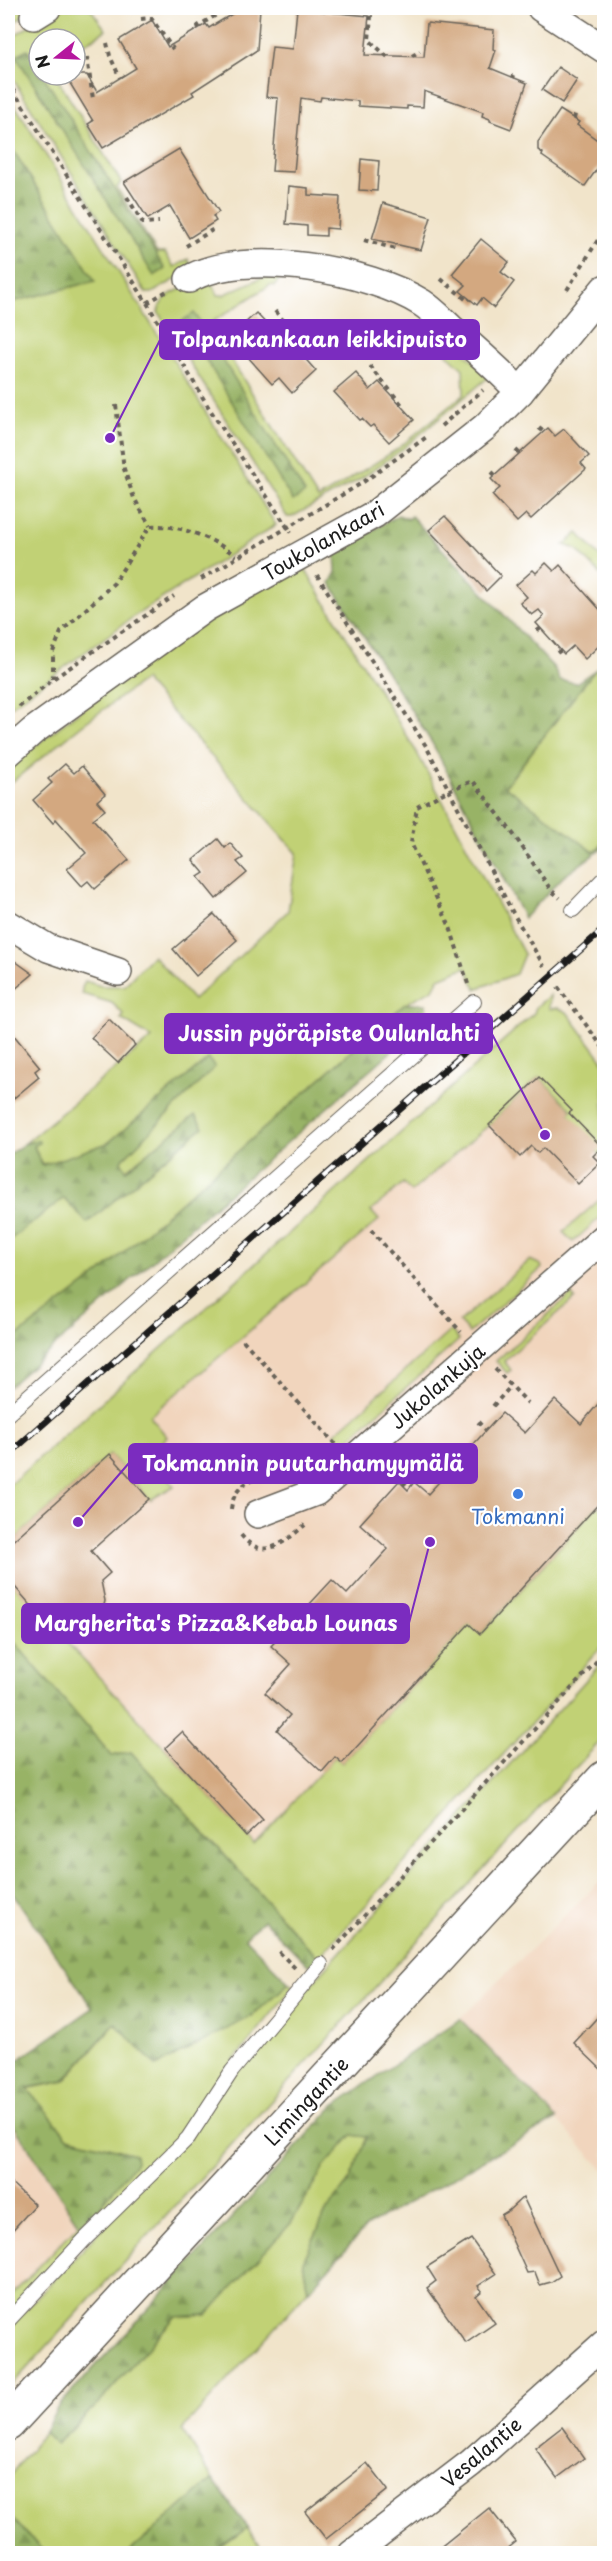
<svg xmlns="http://www.w3.org/2000/svg" width="612" height="2561" viewBox="0 0 612 2561" font-family="'Playpen Sans',sans-serif">
<style>
.built{fill:#f1d5bd}
.green{fill:#c1d174;stroke:#6e7648;stroke-width:1.5}
.forest{fill:url(#forest-firs);stroke:#5a6841;stroke-width:1.5}
.building{fill:#d3a880}
.lines{fill:none;stroke-linecap:round;stroke-linejoin:round}
.service-casing{stroke:#676259;stroke-width:16}
.minor-casing{stroke:#676259;stroke-width:30}
.secondary-casing{stroke:#676259;stroke-width:36}
.path{stroke:#676259;stroke-width:4;stroke-dasharray:4.5 4.5;stroke-linecap:butt}
.service{stroke:#fff;stroke-width:14}
.minor{stroke:#fff;stroke-width:27}
.secondary{stroke:#fff;stroke-width:33}
.rail-casing{stroke:#1c1c1c;stroke-width:7}
.rail{stroke:#fff;stroke-width:4.5;stroke-dasharray:14;stroke-linecap:butt}
.shop-dot{fill:#3f7fe0;stroke:#fff;stroke-width:2}
.labels{text-anchor:middle;dominant-baseline:central;stroke-width:4.5;stroke-linejoin:round;paint-order:stroke}
.street-label{font-size:20px;fill:#1c1c1c;stroke:#fff}
.shop-label{font-size:20px;fill:#366cbe;stroke:#fff}
.leader{fill:none;stroke:#7b2cbf;stroke-width:2}
.callout-dot{fill:#7b2cbf;stroke:#fff;stroke-width:2}
.callout{fill:#7b2cbf;stroke:#7b2cbf;stroke-width:2}
.callout-label{font-size:21px;text-anchor:middle;font-weight:bold;fill:#fff}
</style>
<defs>
<pattern id="forest-firs" width="22" height="20" patternUnits="userSpaceOnUse" patternTransform="scale(1.5)"><rect width="22" height="20" fill="#98b366"/><path d="M5 1l3.5 6h-7zM16 11l3.5 6h-7z" fill="#829958"/></pattern>
</defs>
<rect width="100%" height="100%" fill="#fff"/>
<filter id="ink" filterUnits="userSpaceOnUse"><feTurbulence type="fractalNoise" baseFrequency=".0167" numOctaves="2"/><feDisplacementMap in="SourceGraphic" scale="12" xChannelSelector="R" yChannelSelector="G"/><feConvolveMatrix kernelMatrix="1 2 1 2 8 2 1 2 1" color-interpolation-filters="sRGB"/></filter>
<filter id="wash" filterUnits="userSpaceOnUse"><feTurbulence type="fractalNoise" baseFrequency=".008" numOctaves="4" result="noise"/><feDisplacementMap in="SourceGraphic" scale="24" xChannelSelector="R" yChannelSelector="G"/><feGaussianBlur stdDeviation="1.35" result="paint"/><feColorMatrix in="noise" values="0 0 0 0 0 0 0 0 0 0 0 0 0 0 0 0 0 1.4 0 .05"/><feComposite in="paint" operator="in"/></filter>
<g filter="url(#wash)">
<rect width="100%" height="100%" fill="#f1e4ca"/>
<!-- built -->
<g class="built">
<path d="M541 1059 604 1105V1571L280 1904 8 1612V1530Z"/>
<path d="M604 1877V2170L460 2019Z"/>
<path d="M8 2117 79 2224 8 2299Z"/>
</g>
<!-- green -->
<g class="green">
<path d="M8 8H32L30 12 8 26Z"/>
<path d="M59 8H90L106 30 75 50V39H39V75H55L121 182 117 188 157 253H165L174 267 188 259 191 266 190 271 152 293H146L8 71V39Z"/>
<path d="M8 94 276 525 136 615 10 707 8 697V303L94 280 8 142Z"/>
<path d="M276 275 279 279 275 286 270 285 209 324 318 499 396 450 464 394 463 369 420 329 429 320 490 376 399 452 360 479 292 517H287L158 312C162 289 193 285 212 284L218 295H223L261 278Z"/>
<path d="M578 533 604 561V578L576 549 564 545Z"/>
<path d="M291 565 303 566 305 569 416 751 524 954 516 974 476 989 466 967 439 978 433 989 405 1004 100 1273 8 1343V1241L64 1198 87 1222 195 1116 125 1170 120 1161 214 1068 208 1059 108 1143 58 1162 41 1164 34 1146 38 1141 24 1144 152 1038 121 1019 124 1015 112 1003 82 994V988L85 981 101 986H124L153 955 193 1000 288 911 297 853 144 680 82 725 8 785V769C96 693 195 630 291 565Z"/>
<path d="M604 663V843L594 852 505 787 595 670Z"/>
<path d="M550 995 549 1009 558 1008 567 1012 604 1062V1161L569 1113 572 1110 539 1077 489 1125 411 1192 403 1183 371 1211 379 1220 150 1416 167 1437 152 1453 174 1486 150 1500 110 1454 8 1545V1486L534 1013 536 1007Z"/>
<path d="M604 1196V1214L573 1242 563 1232Z"/>
<path d="M530 1260 541 1265 542 1268 469 1333 459 1322Z"/>
<path d="M571 1294 575 1298 504 1361 511 1370 507 1373 496 1361Z"/>
<path d="M451 1330 459 1340 343 1444 334 1434Z"/>
<path d="M597 1506 602 1510 604 1508V1644L318 1958 131 1752 112 1756 8 1635V1579L254 1844 335 1757 342 1763 469 1624 481 1634Z"/>
<path d="M604 1660V1737L8 2389V2328L87 2245 295 2002Z"/>
<path d="M289 1983 294 1986 226 2070 185 2131 8 2316V2299L79 2224 94 2214 135 2154 68 2137 26 2089 65 2081 115 2023 252 2016Z"/>
<path d="M352 2135 368 2137 350 2180 326 2212 303 2262 308 2291 182 2430 213 2479 128 2553H45L8 2514V2478L45 2431 56 2444 96 2406 175 2317 262 2253 291 2223 324 2167Z"/>
<path d="M247 2528 265 2553H212Z"/>
</g>
<!-- forest -->
<g class="forest">
<path d="M27 49 39 68V75H43L165 269 154 276 16 56Z"/>
<path d="M8 142 95 281 8 303Z"/>
<path d="M194 313 305 493 293 501 182 321Z"/>
<path d="M398 515 409 519 411 516 554 668 560 680 576 683 595 670 505 786 594 852 604 843V847L563 877 524 918 432 743 330 583 336 572 335 553Z"/>
<path d="M405 1004H426L427 1014 416 1030 8 1387V1343L100 1273Z"/>
<path d="M208 1059 215 1067 121 1161 126 1170 195 1115 203 1127 87 1223 64 1198 8 1241V1155L24 1144 38 1140 39 1143 34 1146 41 1164 43 1165 108 1143Z"/>
<path d="M8 1635 112 1756 131 1752 318 1958 309 1966 263 1920 245 1938 289 1983 252 2016 156 2066 115 2023 64 2081 27 2088 68 2137 135 2154 136 2162 94 2214 79 2224 8 2117V2067L93 2008 8 1887Z"/>
<path d="M460 2019 557 2119 367 2226 308 2291 303 2262 326 2212 350 2180 367 2137 352 2135 324 2167 291 2223 207 2315 175 2317 96 2406 55 2444 45 2431 58 2407 334 2106Z"/>
<path d="M213 2479 247 2528 212 2553H128Z"/>
<path d="M8 2514 45 2553H8Z"/>
</g>
<g id="blocks">
<!-- building -->
<g class="building">
<path d="M242 8H260L257 50 192 92 194 95 103 148 88 124 93 121 65 75H87L97 92 136 68 119 40 152 20 168 47 206 24 209 28Z"/>
<path d="M297 9 369 16 365 55 424 57 427 23 494 30 493 49 496 50 490 68 527 83 511 129 490 121V119L482 116 483 112 424 91 423 107 407 106V109L358 106V101L321 97 320 101 301 98 294 172 272 171 278 98 266 97 272 47 293 49Z"/>
<path d="M558 67 577 80 562 103 542 90Z"/>
<path d="M560 110 579 122 577 125 604 145V159L585 186 542 156 543 153 538 150V142Z"/>
<path d="M179 149 219 212 213 216 216 221 189 238 170 206 148 219 124 182Z"/>
<path d="M361 159 379 161 377 191 359 190Z"/>
<path d="M289 186 308 188V195L340 197 338 229 326 228V236L307 235V226L286 224Z"/>
<path d="M383 203 431 217 421 250 372 239Z"/>
<path d="M481 239 509 262 501 272 514 282 494 308 482 298 477 305 460 291 466 285 452 274Z"/>
<path d="M256 313 273 331 277 327 316 371 292 393 279 378 272 384 230 337Z"/>
<path d="M356 373 370 390 379 382 414 420 389 442 373 425 370 427 362 419 360 420 334 392Z"/>
<path d="M548 428 555 436 564 429 589 456 581 463 586 469 531 519 526 514 517 522 492 495 500 488 491 479Z"/>
<path d="M445 516 501 576 486 591 429 530Z"/>
<path d="M546 563 554 571 560 565 604 614V641L585 659 573 646 564 654 536 623 544 616 539 610 532 615 520 603 527 597 516 585 533 570 536 573Z"/>
<path d="M65 764 74 773 82 766 105 794 97 801 105 810 93 819 129 860 95 889 88 881 82 886 67 869 86 853 56 819 53 823 33 800 52 783 48 779Z"/>
<path d="M218 839 225 848 230 843 243 858 237 862 247 873 216 899 198 877 204 873 193 860Z"/>
<path d="M214 914 237 940 196 976 173 949Z"/>
<path d="M8 956 33 974 8 995Z"/>
<path d="M109 1019 135 1045 118 1063 91 1038Z"/>
<path d="M8 1028 40 1067 35 1071 39 1077 8 1103Z"/>
<path d="M539 1077 572 1111 569 1113 602 1147 593 1156 600 1163 578 1184 543 1148 538 1153 531 1146 520 1157 489 1125Z"/>
<path d="M604 1397V1498L480 1634 469 1624 342 1763 335 1757 322 1772 277 1730 290 1715 265 1693 291 1664 271 1646 332 1580 347 1594 388 1549 360 1524 399 1481 408 1490 414 1482 428 1494 502 1413 525 1433 555 1400 581 1424Z"/>
<path d="M110 1454 149 1499 91 1551 110 1573 101 1581 105 1601 102 1613 89 1624 78 1626 58 1619 49 1626 8 1579V1545Z"/>
<path d="M182 1732 263 1820 246 1836 165 1748Z"/>
<path d="M604 2010V2072L574 2043Z"/>
<path d="M8 2180 35 2205 8 2235Z"/>
<path d="M523 2197 560 2276 551 2282 540 2285 535 2272 527 2273 501 2215 508 2211Z"/>
<path d="M471 2239 496 2274 478 2286 482 2291 476 2296 495 2323 466 2343 427 2288 436 2281 427 2267Z"/>
<path d="M562 2427 584 2458 557 2478 535 2448Z"/>
<path d="M367 2463 388 2490 326 2539 305 2512Z"/>
<path d="M489 2508 516 2542 502 2553H433Z"/>
</g>
</g>
</g>
<g filter="url(#ink)">
<use href="#blocks" fill-opacity="0" stroke="#676259" stroke-width="1.5"/>
<g class="lines">
<defs>
<g id="service">
<path d="M573 910 604 878"/>
<path d="M8 1414 474 1002"/>
<path d="M8 2321 84 2240 188 2138 232 2071 321 1964"/>
</g>
<g id="minor">
<path d="M541 8 604 49"/>
<path d="M34 16 47 8"/>
<path d="M189 279C244 247 370 270 422 303 433 310 443 321 453 330 476 350 499 370 520 392"/>
<path d="M8 753 33 731 205 608 375 514 485 427 520 392 604 289"/>
<path d="M8 924 48 948 118 972"/>
<path d="M258 1514 316 1492 604 1238"/>
<path d="M352 2554 471 2463 604 2344"/>
</g>
<path id="secondary" d="M8 2424 604 1778"/>
</defs>
<!-- service casing -->
<use href="#service" class="service-casing"/>
<!-- minor casing -->
<use href="#minor" class="minor-casing"/>
<!-- secondary casing -->
<use href="#secondary" class="secondary-casing"/>
<!-- path -->
<g class="path">
<path d="M366 8 371 16 369 40 390 59"/>
<path d="M141 19 151 18 173 49"/>
<path d="M199 28 198 26 228 8"/>
<path d="M107 43 110 56 120 78"/>
<path d="M412 56 420 51"/>
<path d="M87 57 93 99"/>
<path d="M513 78 514 75"/>
<path d="M8 82 147 303 209 408 291 533"/>
<path d="M574 119 575 114"/>
<path d="M598 141 604 136"/>
<path d="M127 197 143 223 159 222"/>
<path d="M364 240 396 249 397 246"/>
<path d="M186 246 211 231 208 226"/>
<path d="M441 279 468 301 470 299"/>
<path d="M567 290 604 230"/>
<path d="M147 303 167 291"/>
<path d="M275 311 308 348 306 350"/>
<path d="M370 366 403 406"/>
<path d="M116 405 124 469 134 498 150 526"/>
<path d="M441 426 483 390"/>
<path d="M539 428 544 432"/>
<path d="M516 450 520 454"/>
<path d="M492 472 495 475"/>
<path d="M317 575 426 746 513 913 544 966"/>
<path d="M201 579 362 483 428 436"/>
<path d="M537 631 541 628"/>
<path d="M557 653 561 650"/>
<path d="M53 679V652L61 632 114 583 150 526C179 524 213 538 236 556"/>
<path d="M19 707 53 679 174 596"/>
<path d="M468 984 450 927 411 843 417 807 449 790 473 781 514 835 551 890 560 898"/>
<path d="M558 987 604 1049"/>
<path d="M371 1230 461 1332"/>
<path d="M243 1340 335 1444"/>
<path d="M495 1369 528 1403"/>
<path d="M493 1406 511 1386"/>
<path d="M478 1422 486 1430"/>
<path d="M403 1485 416 1472"/>
<path d="M231 1509C235 1478 261 1477 287 1474"/>
<path d="M241 1535C263 1563 286 1541 305 1525"/>
<path d="M333 1950 604 1653"/>
<path d="M279 1952 296 1969"/>
</g>
<!-- service -->
<use href="#service" class="service"/>
<!-- minor -->
<use href="#minor" class="minor"/>
<!-- secondary -->
<use href="#secondary" class="secondary"/>
<defs>
<path id="rail" d="M8 1455 604 929"/>
</defs>
<!-- rail casing -->
<use href="#rail" class="rail-casing"/>
<!-- rail -->
<use href="#rail" class="rail"/>
</g>
</g>
<!-- markers -->
<circle class="shop-dot" cx="518" cy="1494" r="6"/>
<g class="labels">
<!-- street labels -->
<g class="street-label">
<text transform="translate(323 541) rotate(-30)">Toukolankaari</text>
<text transform="translate(437 1386) rotate(-41)">Jukolankuja</text>
<text transform="translate(306 2101) rotate(-47)">Limingantie</text>
<text transform="translate(481 2452) rotate(-40)">Vesalantie</text>
</g>
<!-- shop labels -->
<g class="shop-label">
<text x="518" y="1516">Tokmanni</text>
</g>
</g>
<!-- callouts -->
<path class="leader" d="M110 438L160 340M545 1135L492 1034M78 1522L129 1463M430 1542L409 1623"/>
<g class="callout-dot">
<circle cx="110" cy="438" r="6"/>
<circle cx="545" cy="1135" r="6"/>
<circle cx="78" cy="1522" r="6"/>
<circle cx="430" cy="1542" r="6"/>
</g>
<g class="callout">
<rect x="160" y="320" width="319" height="39" rx="6"/>
<rect x="165" y="1014" width="327" height="39" rx="6"/>
<rect x="129" y="1444" width="348" height="39" rx="6"/>
<rect x="22" y="1604" width="387" height="39" rx="6"/>
</g>
<g class="callout-label">
<text x="319" y="347">Tolpankankaan leikkipuisto</text>
<text x="329" y="1041">Jussin pyöräpiste Oulunlahti</text>
<text x="303" y="1471">Tokmannin puutarhamyymälä</text>
<text x="216" y="1631">Margherita's Pizza&amp;Kebab Lounas</text>
</g>
<!-- margin -->
<rect width="612" height="2561" fill="none" stroke="#fff" stroke-width="30"/>
<!-- north arrow -->
<g transform="translate(57 57) rotate(252)"><circle r="28" fill="#ffffff" stroke="#a4a4a4" stroke-width="1.5"/>
<path d="M0-4.5L10 22L0 15L-10 22Z" fill="#b5179e"/>
<text y="-9" font-size="16" font-weight="bold" text-anchor="middle" fill="#1c1c1c">N</text>
</g>
</svg>
